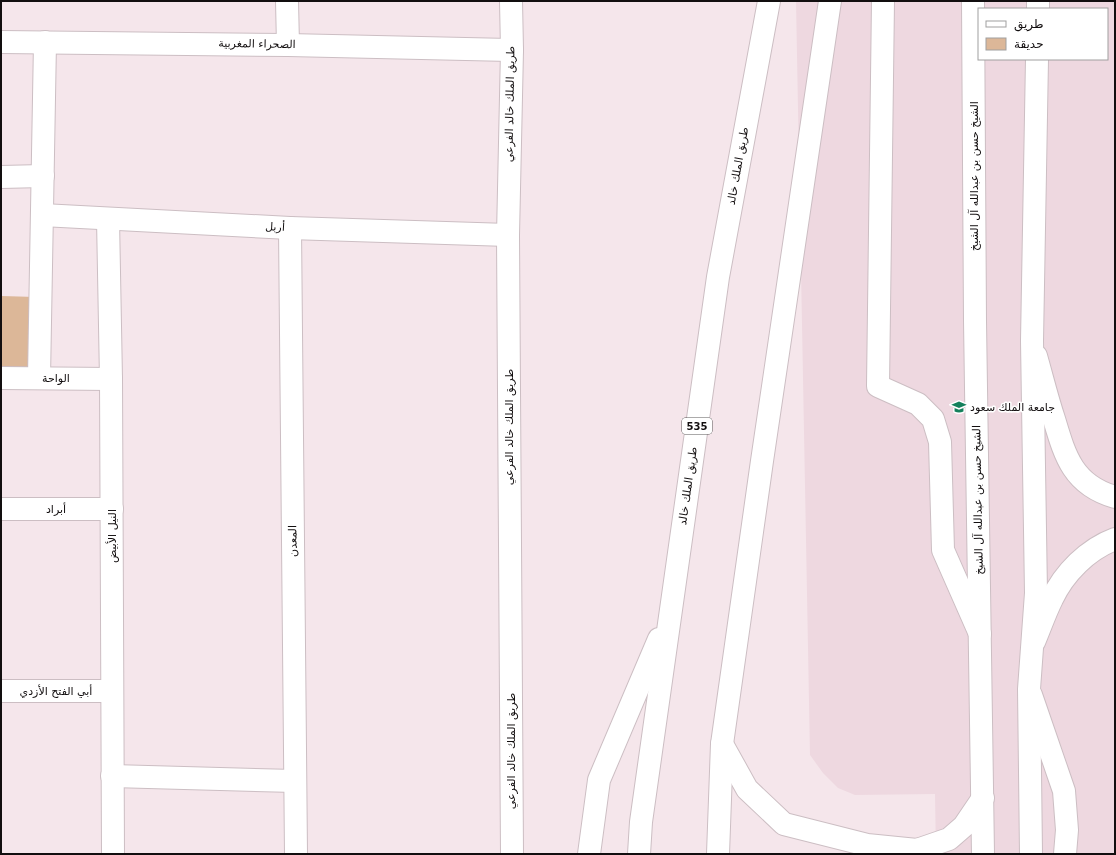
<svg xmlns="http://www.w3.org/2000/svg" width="1116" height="855" viewBox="0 0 1116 855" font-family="'DejaVu Sans','Noto Sans Arabic',sans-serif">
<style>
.built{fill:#eed8e0;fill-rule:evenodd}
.green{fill:#dcb798}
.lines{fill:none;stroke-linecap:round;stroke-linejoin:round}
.minor-casing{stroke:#ccbec3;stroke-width:24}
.major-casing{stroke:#ccbec3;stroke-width:24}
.highway-casing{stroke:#ccbec3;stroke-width:24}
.minor{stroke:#fff;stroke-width:22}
.major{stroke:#fff;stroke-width:22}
.highway{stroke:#fff;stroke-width:22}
.labels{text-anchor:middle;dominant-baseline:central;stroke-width:3;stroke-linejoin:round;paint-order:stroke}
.shield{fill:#fff;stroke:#595657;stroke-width:1}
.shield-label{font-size:10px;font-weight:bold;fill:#120e0f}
.street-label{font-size:11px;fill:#120e0f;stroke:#fff}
.poi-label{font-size:11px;fill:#120e0f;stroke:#fff;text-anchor:start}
</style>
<rect width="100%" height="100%" fill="#f5e6eb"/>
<!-- built -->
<path class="built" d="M796 1H1115V854H936L935 794 855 795 838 788 823 773 810 755ZM979 9H1107V59H979Z"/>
<!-- green -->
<path class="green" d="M1 296 36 297 35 373 1 372Z"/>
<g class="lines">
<defs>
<g id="minor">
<path d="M287 1 288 45"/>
<path d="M511 1 512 50 508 235 512 854"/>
<path d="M883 1 878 386 918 404 933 419 940 442 943 550 980 634"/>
<path d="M1 42 288 45 512 50"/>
<path d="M1 177 43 176"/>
<path d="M42 215 290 228 508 235"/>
<path d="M108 219 111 379 113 854"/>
<path d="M290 228 296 854"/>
<path d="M1036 356C1042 377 1047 398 1054 419 1065 456 1073 485 1115 497"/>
<path d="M1 378 111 379"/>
<path d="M39 378 45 42"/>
<path d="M1 509H112"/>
<path d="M1034 642C1040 628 1045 613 1052 599 1064 573 1088 549 1115 539"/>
<path d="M1 691H112"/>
<path d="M1031 695 1064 791 1067 830 1065 854"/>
<path d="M112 776 295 781"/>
</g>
<g id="major">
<path d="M973 1 975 321 983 854"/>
<path d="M1038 9V1"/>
<path d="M1031 854 1029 689 1036 593 1032 341 1037 59"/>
</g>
<g id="highway">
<path d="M722 744 747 789 784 824 867 845 917 850 949 839 964 826 983 798"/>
<path d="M589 854 599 780 659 639"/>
<path d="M639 854 641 822 718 277 769 1"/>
<path d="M718 854 722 744 762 461 830 1"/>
</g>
</defs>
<!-- minor casing -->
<use href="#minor" class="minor-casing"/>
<!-- major casing -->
<use href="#major" class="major-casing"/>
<!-- highway casing -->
<use href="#highway" class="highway-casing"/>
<!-- minor -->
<use href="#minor" class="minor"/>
<!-- major -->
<use href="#major" class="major"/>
<!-- highway -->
<use href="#highway" class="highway"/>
</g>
<!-- icons -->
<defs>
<symbol id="university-bare" viewBox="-9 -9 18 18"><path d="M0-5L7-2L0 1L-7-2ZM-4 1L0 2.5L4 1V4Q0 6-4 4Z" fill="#15805c" stroke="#fff" stroke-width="2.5" paint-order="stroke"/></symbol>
</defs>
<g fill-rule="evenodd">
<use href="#university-bare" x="949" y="397" width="20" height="20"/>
</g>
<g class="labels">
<!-- shield labels -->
<rect class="shield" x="682" y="418" width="30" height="16" rx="3"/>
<g class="shield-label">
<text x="697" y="426">535</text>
</g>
<!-- street labels -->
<g class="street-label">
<text transform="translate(257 44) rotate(1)">الصحراء المغربية</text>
<text transform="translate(510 104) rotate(-89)">طريق الملك خالد الفرعي</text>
<text transform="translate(738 166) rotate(-80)">طريق الملك خالد</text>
<text transform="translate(974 176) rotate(-90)">الشيخ حسن بن عبدالله آل الشيخ</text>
<text transform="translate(275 227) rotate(3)">أربل</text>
<text x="56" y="378">الواحة</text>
<text transform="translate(509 427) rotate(-90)">طريق الملك خالد الفرعي</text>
<text transform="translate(688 486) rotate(-82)">طريق الملك خالد</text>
<text transform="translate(978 500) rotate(-91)">الشيخ حسن بن عبدالله آل الشيخ</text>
<text x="56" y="509">أبراد</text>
<text transform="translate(112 536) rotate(-90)">النيل الأبيض</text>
<text transform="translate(293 541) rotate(-91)">المعدن</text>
<text x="56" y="691">أبي الفتح الأزدي</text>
<text transform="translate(511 751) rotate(-90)">طريق الملك خالد الفرعي</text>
</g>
<!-- poi labels -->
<g class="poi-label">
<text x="970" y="407">جامعة الملك سعود</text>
</g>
</g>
<!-- border -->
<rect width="1116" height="855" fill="none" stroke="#120e0f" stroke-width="4"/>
<!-- legend -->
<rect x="978" y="8" width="130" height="52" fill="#ffffff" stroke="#a09f9f"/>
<rect x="986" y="21" width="20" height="6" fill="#ffffff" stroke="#a09f9f"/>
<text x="1014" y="28" font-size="12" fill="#120e0f">طريق</text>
<rect x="986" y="38" width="20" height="12" fill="#dcb798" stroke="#a09f9f"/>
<text x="1014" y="48" font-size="12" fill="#120e0f">حديقة</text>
</svg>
